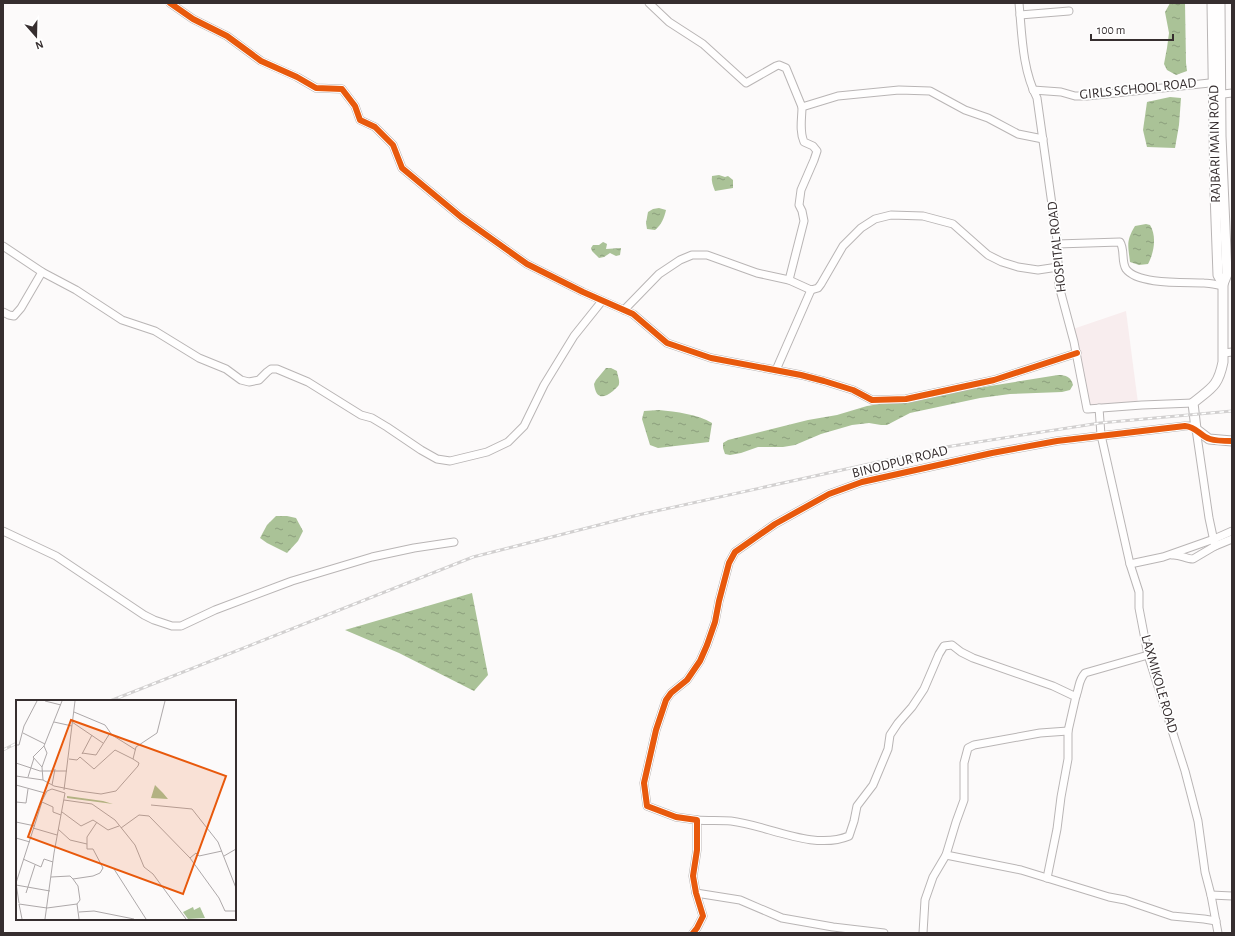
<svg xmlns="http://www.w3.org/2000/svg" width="1235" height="936" viewBox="0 0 1235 936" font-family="'Alegreya Sans',sans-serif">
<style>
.built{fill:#f8edee}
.water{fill:url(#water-ripples)}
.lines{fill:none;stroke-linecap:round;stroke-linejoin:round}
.street-casing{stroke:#b9b5b5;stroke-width:9}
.secondary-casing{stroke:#b9b5b5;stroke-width:11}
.street{stroke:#fffefe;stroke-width:7}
.secondary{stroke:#fffefe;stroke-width:9}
.rail-casing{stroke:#d2d0d0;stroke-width:3}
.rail{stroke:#fff;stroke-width:1.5;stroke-dasharray:4.5;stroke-linecap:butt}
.cycleway-casing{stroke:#fff;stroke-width:8}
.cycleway{stroke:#e8590c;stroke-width:6}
.labels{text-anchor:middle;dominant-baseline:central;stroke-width:3.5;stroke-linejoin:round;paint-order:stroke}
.street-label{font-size:14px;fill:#362e2f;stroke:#fff}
.inset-road{fill:none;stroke:#ada8a9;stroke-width:1}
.view{fill:#e8590c;fill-opacity:0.15;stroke:#e8590c;stroke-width:2}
.inset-edge{fill:none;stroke:#362e2f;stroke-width:2}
</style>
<defs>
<pattern id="water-ripples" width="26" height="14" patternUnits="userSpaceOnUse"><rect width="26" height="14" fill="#aac297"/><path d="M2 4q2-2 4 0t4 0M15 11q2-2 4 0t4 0" fill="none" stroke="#8b9e7c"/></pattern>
</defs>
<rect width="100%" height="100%" fill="#fcfafa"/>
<!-- built -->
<path class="built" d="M1126 311 1138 403 1087 407 1073 329Z"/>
<!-- water -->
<g class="water">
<path d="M1170 3H1185L1186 63 1187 71 1176 75 1167 70 1164 64 1167 48 1169 33 1165 12 1169 5Z"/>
<path d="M1170 97 1181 98 1179 125 1175 148 1147 147 1143 130 1147 102Z"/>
<path d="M719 175 725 177 728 176 733 180V188L715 191C713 186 711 181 712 176Z"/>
<path d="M659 208 666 210C664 218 662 224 655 230L647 229 646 223 648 212 653 209Z"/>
<path d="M1146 224 1150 225C1157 236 1154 253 1148 264L1139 265 1130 262C1128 245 1126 241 1135 226Z"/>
<path d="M603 242 607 244 606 249 621 248 620 255 616 256 610 253 604 257 599 258 592 251 591 248 593 245H599Z"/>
<path d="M606 368H611L617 371C617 374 620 380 619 384 619 386 615 389 613 391 603 399 596 399 594 384L596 380Z"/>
<path d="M1058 375C1066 375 1071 377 1073 385L1070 390 1062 392 1010 394 980 398 910 413 887 425H881L869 423 852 425 821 434 795 445 783 447H758L741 453 730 455 725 454 723 448V443L728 440 808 420 837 415 867 406Z"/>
<path d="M659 410C676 412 698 414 712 423L709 442 658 448 650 445 642 419 644 411Z"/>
<path d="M276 516H287L296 518 303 531 298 541 287 553 267 543 260 538 267 525Z"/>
<path d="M472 593 488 675 474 691 399 653 345 630Z"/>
</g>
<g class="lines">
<defs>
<g id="street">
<path d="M170 3 193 19 227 36 261 61 297 77 316 88 342 89 355 106 360 120 375 127 393 145 402 168 461 217 527 264 583 292 633 314 667 343 711 358 801 375 824 381 853 390 872 400 906 399 994 380 1077 353"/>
<path d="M649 3 669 22 703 44 746 83 776 66 779 65 786 68 802 107 838 96 899 90 930 91 965 110 988 118 1018 134 1043 139"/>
<path d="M1019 3C1022 34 1022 69 1037 98L1057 240 1059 286 1074 342 1087 409H1088L1142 405 1193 403"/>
<path d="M1020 15 1069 11"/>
<path d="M1033 90 1061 92 1075 96H1087L1219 82"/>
<path d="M1215 95 1232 93"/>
<path d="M1057 244 1120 242C1125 250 1121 261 1126 269 1138 285 1185 282 1204 283 1210 283 1217 285 1223 286"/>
<path d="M3 246 42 272 76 290 122 320 155 331 199 358 226 369 241 380 249 382 259 380 267 372 271 369H277L308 382 361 415 372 418 387 427 421 450 437 459 450 461 487 452 508 442 524 426 544 385 574 336 602 301"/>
<path d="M789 280 804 221 802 211 799 205 801 190 814 160 817 151 813 146 804 142C799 131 802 118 802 107"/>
<path d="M624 310 659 274 680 260 692 255H707L757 273 789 280 811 290 818 288 821 284 843 246 861 228 875 219 891 215 923 216 953 224 988 255 1002 262 1018 267 1038 270 1058 267"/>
<path d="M3 312 9 315 14 316 21 308 42 272"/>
<path d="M1224 353 1232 352"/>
<path d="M776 370 811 290"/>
<path d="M1099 408 1101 435 1130 564 1139 592V608L1148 655 1185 771 1198 821 1205 872 1211 895 1218 933"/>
<path d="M3 531 56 556 144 615 154 620 172 626H181L215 610 292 581 372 557 414 548 454 542"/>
<path d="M1172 555C1179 554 1186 559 1193 559L1215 546 1232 539"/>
<path d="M1130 564 1163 557 1214 539 1232 531"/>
<path d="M697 820C708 821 720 820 731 821 767 825 813 851 849 836L854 821 857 806 873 785 888 749 890 735 898 723 912 707 924 689 939 654 944 646 952 645 961 652 973 658 1053 686 1072 695 1076 696C1080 686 1078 681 1085 673L1148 655"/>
<path d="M946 855 1021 870 1109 897 1125 900 1172 916 1204 919 1216 921"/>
<path d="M1047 878 1057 829 1061 797 1068 759V731L1076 696"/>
<path d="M696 893 740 900 782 918 833 927 884 933"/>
<path d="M1211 895 1232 896"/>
<path d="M693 933 697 928 703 916 696 893 693 876 697 850V820L676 817 647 806 644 783 656 730 666 700 671 693 687 680 700 661 707 645 715 622 719 601 729 563 735 552 775 524 829 494 862 482 992 453 1057 441 1185 426H1191L1196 429 1209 518 1215 546"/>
<path d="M923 933 925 900 933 877 946 855 956 822 964 800V763L968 748 974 745 1040 733 1068 731"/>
</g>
<g id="secondary">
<path d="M1212 3 1215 193 1218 275 1223 284"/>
<path d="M1220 3 1221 136 1227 274 1223 284V362C1218 387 1211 388 1193 403L1196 429 1209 439 1232 441"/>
</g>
</defs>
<!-- street casing -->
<use href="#street" class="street-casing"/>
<!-- secondary casing -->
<use href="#secondary" class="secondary-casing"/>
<!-- street -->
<use href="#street" class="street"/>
<!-- secondary -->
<use href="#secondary" class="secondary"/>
<defs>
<g id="rail">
<path d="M110 701 473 557 638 515 946 447 1100 423 1232 411"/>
<path d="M3 750 17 743"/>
</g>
</defs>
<!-- rail casing -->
<use href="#rail" class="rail-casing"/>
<!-- rail -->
<use href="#rail" class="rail"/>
<defs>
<g id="cycleway">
<path d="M170 3 193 19 227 36 261 61 297 77 316 88 342 89 355 106 360 120 375 127 393 145 402 168 461 217 527 264 583 292 633 314 667 343 711 358 801 375 824 381 853 390 872 400 906 399 994 380 1077 353"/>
<path d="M693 933 697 928 703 916 696 893 693 876 697 850V820L676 817 647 806 644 783 656 730 666 700 671 693 687 680 700 661 707 645 715 622 719 601 729 563 735 552 775 524 829 494 862 482 992 453 1057 441 1185 426C1197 427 1200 436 1210 439 1216 441 1225 441 1232 441"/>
</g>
</defs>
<!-- cycleway casing -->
<use href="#cycleway" class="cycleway-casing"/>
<!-- cycleway -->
<use href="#cycleway" class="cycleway"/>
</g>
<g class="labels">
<!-- street labels -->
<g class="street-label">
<text transform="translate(1138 89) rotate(-6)">GIRLS SCHOOL ROAD</text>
<text transform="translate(1215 144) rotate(-91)">RAJBARI MAIN ROAD</text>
<text transform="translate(1057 247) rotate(-96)">HOSPITAL ROAD</text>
<text transform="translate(900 462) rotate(-14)">BINODPUR ROAD</text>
<text transform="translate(1159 684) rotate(74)">LAXMIKOLE ROAD</text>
</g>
</g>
<!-- overview -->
<g transform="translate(16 700)">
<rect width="220" height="220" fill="#fcfafa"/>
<path d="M139 85 147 93 152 99 135 98ZM51 96 87 101 97 104 51 98ZM177 207 178 210 184 207 189 218 172 219 167 212Z" fill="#aac297"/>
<path class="inset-road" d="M29 1 45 5M58 12 89 25 96 35 120 50M38 22 56 26M56 22 87 43M7 33 29 44M0 45H3L8 26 21 1M66 53 80 55 94 33M66 54 76 35M53 59 61 60 64 57 78 69 99 50 117 59M0 63 24 71H51M26 67 31 53 28 46M0 76 27 80 38 86 63 91 85 94 100 91 122 66 123 63 117 59 120 47 141 33 149 1M12 77 18 58M27 80 26 67 17 57 28 46 46 1M0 85 29 93M36 85 39 69M48 90 59 1M48 100 76 104 99 120 119 145 128 167 137 174 170 219M0 102 10 103 12 89M26 102 37 107V112L45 115M25 103 31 91 36 89M135 105 176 109 202 142 220 188M46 112 65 126 77 120 92 130 103 126M0 122 19 126M17 128 41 135M105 128 123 115 133 116 174 158 203 198 209 211H220M0 138 14 142M71 144V137L81 122M208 156 220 149M174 158 180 153 183 156 206 151M7 159 25 167 28 159 37 162M98 169 130 219M35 177 54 176 57 179 77 176 84 173 87 168 77 149H71V144L54 140 42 129M57 179 62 186 64 200 61 204M0 185 34 191M10 193 19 165M3 203 0 183 26 102M3 204 31 208 61 204 63 219M3 204 6 219M63 212 78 211 118 219M29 219 38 153 49 93 36 89"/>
<path class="view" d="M55 20 210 76 167 194 12 137Z"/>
<rect width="220" height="220" class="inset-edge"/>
</g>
<!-- border -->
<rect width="1235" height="936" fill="none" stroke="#362e2f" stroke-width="8"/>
<!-- north arrow -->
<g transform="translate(36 36) rotate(160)" stroke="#ffffff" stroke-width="3" paint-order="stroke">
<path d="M0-3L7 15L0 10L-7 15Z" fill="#362e2f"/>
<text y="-6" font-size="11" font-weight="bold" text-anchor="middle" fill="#362e2f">N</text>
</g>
<!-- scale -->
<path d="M1091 34v6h82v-6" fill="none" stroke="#362e2f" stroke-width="2"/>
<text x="1097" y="34" font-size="12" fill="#362e2f" stroke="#ffffff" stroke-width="3" paint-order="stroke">100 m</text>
</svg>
